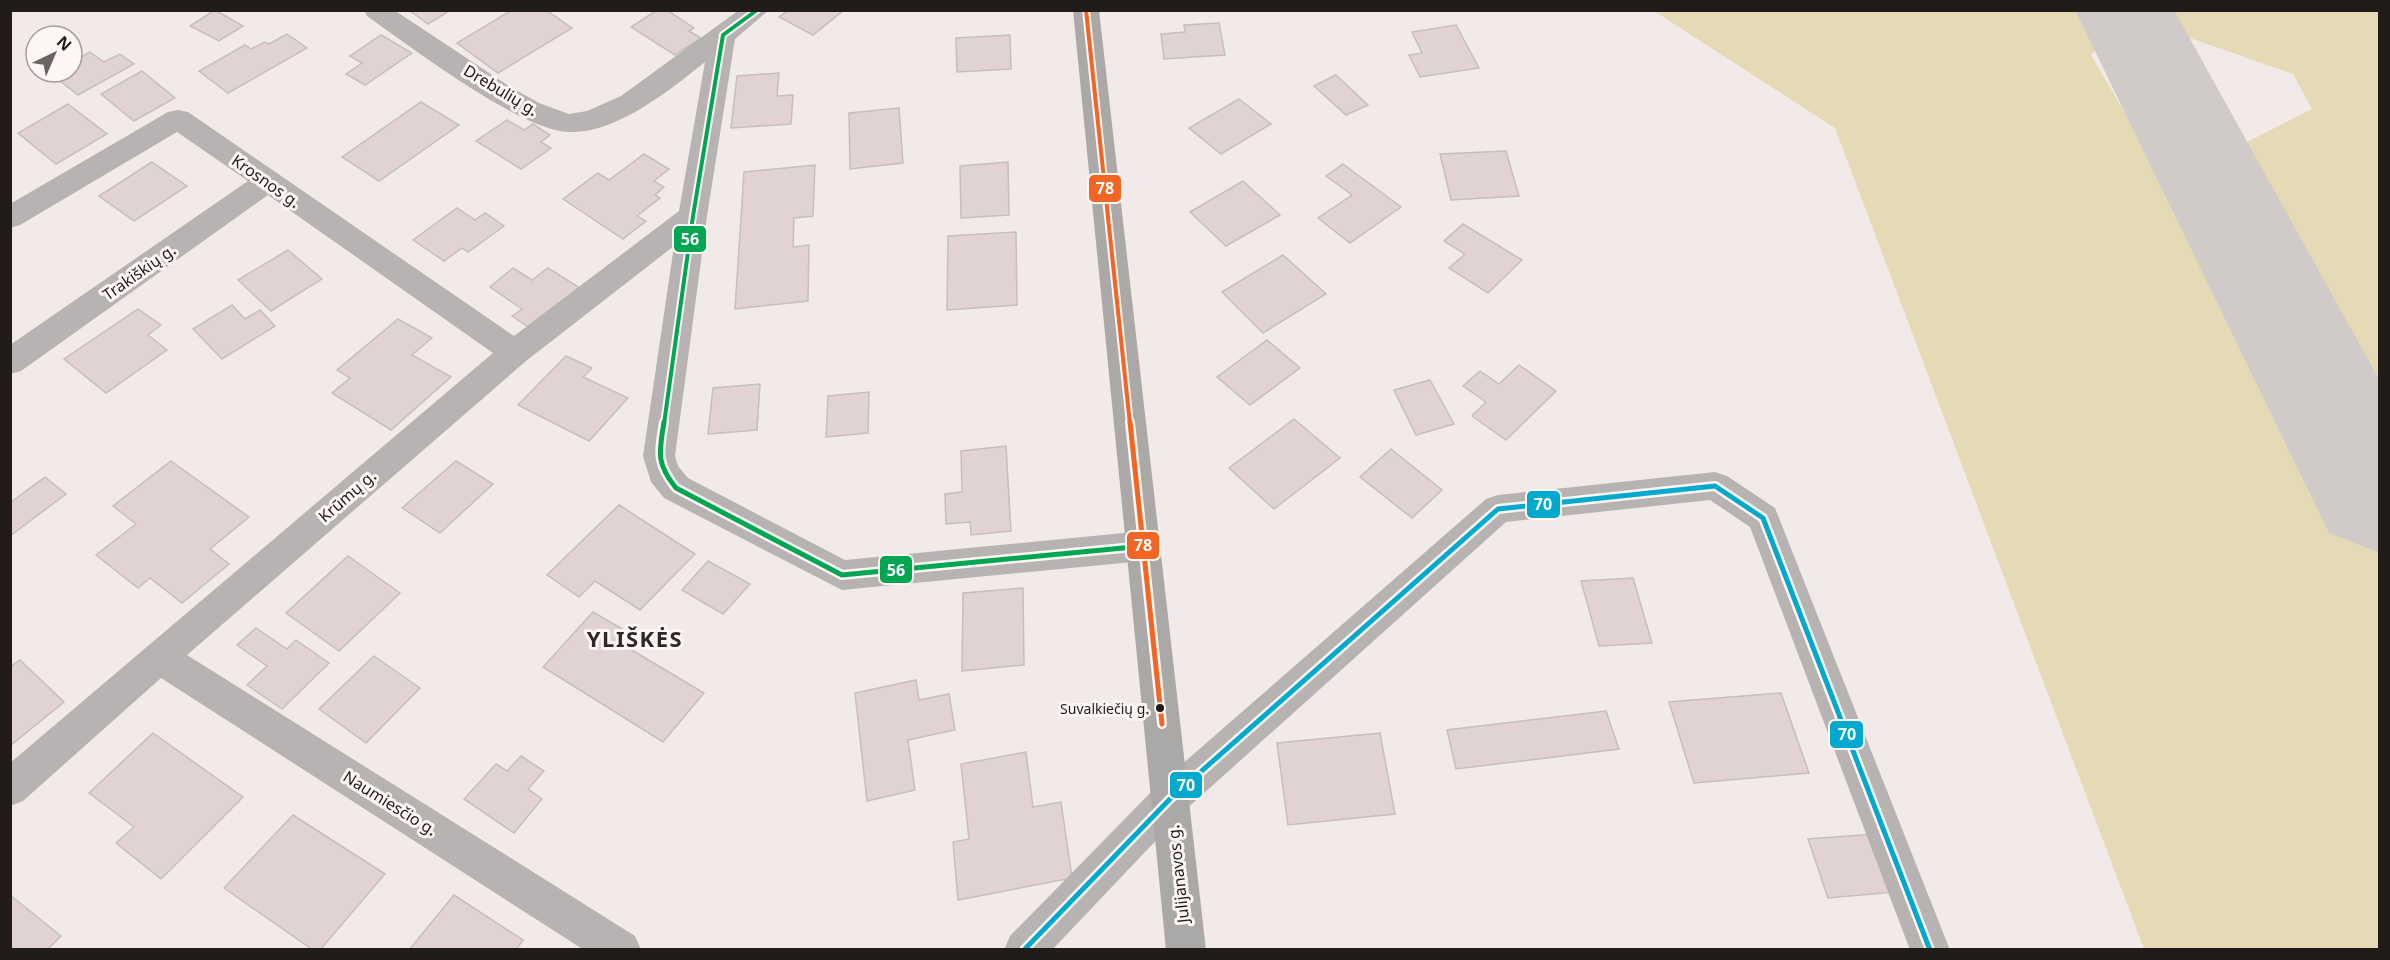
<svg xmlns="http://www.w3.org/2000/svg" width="2390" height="960" viewBox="0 0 2390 960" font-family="'Noto Sans',sans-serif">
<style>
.green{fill:#e5dab6}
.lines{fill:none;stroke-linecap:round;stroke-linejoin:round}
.taxiway{fill:#d0cac8;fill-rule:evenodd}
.building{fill:#e1d2d4;stroke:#c5bfbe;stroke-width:1.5}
.street{fill:#b6b3b2;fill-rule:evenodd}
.secondary{fill:#aba9a7;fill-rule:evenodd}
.bus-1-far1-casing{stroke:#fdf6f4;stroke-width:8}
.bus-1-casing{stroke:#fdf6f4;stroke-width:10}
.bus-2-far1-casing{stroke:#fdf6f4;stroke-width:8}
.bus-2-casing{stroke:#fdf6f4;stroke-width:10}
.bus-3-casing{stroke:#fdf6f4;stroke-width:10}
.bus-1-far1{stroke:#00a651;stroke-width:4}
.bus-1{stroke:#00a651;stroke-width:5}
.bus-2-far1{stroke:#f26522;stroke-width:4}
.bus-2{stroke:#f26522;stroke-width:5}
.bus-3{stroke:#00a9ce;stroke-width:5}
.bus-dot{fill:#211b1a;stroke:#fdf6f4;stroke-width:2}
.labels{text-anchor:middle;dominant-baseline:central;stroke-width:6;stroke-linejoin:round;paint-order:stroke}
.bus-label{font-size:14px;fill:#211b1a;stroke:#fdf6f4;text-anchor:end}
.street-label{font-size:16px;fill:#211b1a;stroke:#fdf6f4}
.district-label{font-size:22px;font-weight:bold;letter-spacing:1.5px;fill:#332724;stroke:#fdf6f4}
.line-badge{stroke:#fdf6f4;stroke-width:2}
.badge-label{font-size:16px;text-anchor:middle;font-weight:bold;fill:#fff}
</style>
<rect width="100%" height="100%" fill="#f2eae8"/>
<!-- green -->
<g class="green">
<path d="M1654 11H2099L2111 35 2091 55 2134 128 2164 144 2358 517 2379 538V949H2144L1835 128Z"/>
<path d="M2160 11H2379V408L2237 147 2312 109 2293 74 2184 36 2165 23Z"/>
</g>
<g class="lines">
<!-- taxiway -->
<path class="taxiway" d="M2075 10H2174L2380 381V553L2329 533Z"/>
</g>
<!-- building -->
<g class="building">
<path d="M215 10 243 26 219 41 190 26Z"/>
<path d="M409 10H451L428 24Z"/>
<path d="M512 10H546L572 28 498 73 457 43Z"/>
<path d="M657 10H667L694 28 689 31 701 38 675 55 631 27Z"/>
<path d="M789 10H844L813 35 779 17Z"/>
<path d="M1219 23 1225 55 1164 59 1161 34 1185 32 1184 25Z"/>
<path d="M1456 25 1479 68 1420 77 1409 55 1422 53 1412 32Z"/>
<path d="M287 34 307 48 228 93 199 71 245 45 251 49 265 42 269 44Z"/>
<path d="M381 35 412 53 365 85 346 74 362 63 350 56Z"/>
<path d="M1010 35 1011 69 957 72 956 38Z"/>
<path d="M90 52 104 62 120 54 134 64 78 95 50 73 72 72V62Z"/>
<path d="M142 71 175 98 134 121 101 94Z"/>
<path d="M779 73 777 96 793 95 791 124 731 128 737 76Z"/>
<path d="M1336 75 1368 105 1346 115 1314 86Z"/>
<path d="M1239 99 1271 124 1221 154 1189 128Z"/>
<path d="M421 102 459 125 379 181 342 157Z"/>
<path d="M68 104 107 134 56 164 18 133Z"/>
<path d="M899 108 903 163 850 169 849 113Z"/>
<path d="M507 120 524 130 533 124 550 135 541 142 551 148 521 169 476 141Z"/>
<path d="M1506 151 1519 196 1451 200 1440 154Z"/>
<path d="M644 154 669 169 654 181 664 187 655 195 660 198 637 216 646 221 623 239 563 199 598 173 609 180Z"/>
<path d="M152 162 187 186 134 221 99 196Z"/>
<path d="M1008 162 1009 215 961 218 960 166Z"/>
<path d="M1343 164 1401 207 1350 243 1318 218 1352 195 1326 176Z"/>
<path d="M815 165 813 216 794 218 793 247 809 245 808 301 735 309 744 172Z"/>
<path d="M1243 181 1280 215 1226 246 1190 212Z"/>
<path d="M457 208 475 220 485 213 504 226 468 252 462 248 444 261 413 240Z"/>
<path d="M1463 224 1522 260 1488 293 1449 268 1465 254 1444 241Z"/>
<path d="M1016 232 1017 305 947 310 948 236Z"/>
<path d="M288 250 322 279 271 311 238 280Z"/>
<path d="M1283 255 1326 294 1263 333 1222 292Z"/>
<path d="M513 268 532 280 548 268 580 288 531 329 512 316 522 309 490 287Z"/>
<path d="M232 305 245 319 260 310 275 326 222 359 193 329Z"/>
<path d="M138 309 161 325 148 335 167 350 106 393 64 359Z"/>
<path d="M398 319 432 338 412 355 451 377 391 430 332 393 350 378 337 370Z"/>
<path d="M1267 340 1300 368 1250 405 1217 377Z"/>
<path d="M566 356 592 368 583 377 628 398 589 441 518 405Z"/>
<path d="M1519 365 1556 391 1506 440 1472 416 1486 402 1463 386 1480 371 1499 384Z"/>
<path d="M1430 380 1454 424 1416 435 1394 390Z"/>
<path d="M760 384 757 430 708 434 713 388Z"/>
<path d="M869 392 868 433 826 437 828 396Z"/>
<path d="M1294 419 1340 458 1274 509 1229 468Z"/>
<path d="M1006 446 1011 531 971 535 970 522 946 524 945 494 962 492 961 451Z"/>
<path d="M1391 449 1442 490 1412 518 1360 477Z"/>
<path d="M171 461 249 517 210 549 229 564 182 603 150 578 138 588 96 555 136 524 113 506Z"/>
<path d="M456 461 493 484 440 533 402 508Z"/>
<path d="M45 477 66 494 10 536V503Z"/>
<path d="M619 505 695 554 640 610 595 581 579 597 547 575Z"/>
<path d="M348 556 400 593 339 651 286 613Z"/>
<path d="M708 561 750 584 723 614 682 590Z"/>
<path d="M1633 578 1652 643 1599 646 1581 581Z"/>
<path d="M1023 588 1024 665 962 671 963 593Z"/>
<path d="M593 612 624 630 615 640 704 693 663 742 543 667Z"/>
<path d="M256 628 287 649 296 640 329 663 282 709 247 685 267 666 237 645Z"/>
<path d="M374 656 420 688 366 743 319 709Z"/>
<path d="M20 660 64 702 10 746V667Z"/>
<path d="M916 680 919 700 949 694 955 730 908 740 915 790 867 801 855 693Z"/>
<path d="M1781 693 1809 773 1694 783 1669 702Z"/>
<path d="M1606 711 1619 749 1456 769 1447 730Z"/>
<path d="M153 733 243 797 161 879 116 843 134 827 89 793Z"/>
<path d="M1380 733 1395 814 1288 825 1277 743Z"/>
<path d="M1026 752 1033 807 1061 802 1072 878 958 900 953 842 969 839 961 764Z"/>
<path d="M521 756 544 771 528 789 542 799 514 833 464 799 496 764 507 771Z"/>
<path d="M293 815 385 874 320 950H313L224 888Z"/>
<path d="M1874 834 1894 892 1828 898 1808 839Z"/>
<path d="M10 895 61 936 47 950H10Z"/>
<path d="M454 895 523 940 516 950H409Z"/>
</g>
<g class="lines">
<!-- street -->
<g class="street">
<path d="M364 10H394L512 88 539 103 569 114 587 111 621 96 739 10H769L735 39 707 216 675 456 678 466 688 478 845 560 1144 531 1156 536 1161 546 1156 556 1144 561 842 590 664 498 651 482 643 456 674 246 526 361 187 655 635 936 641 950H584L161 678 23 801 10 806V763L493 353 268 195 21 371 10 374V345L248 181 177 132 20 225 10 228V204L168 112 178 110 188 112 514 336 679 211 705 62C670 90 616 134 569 132 519 130 410 46 367 16Z"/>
<path d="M1715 472 1727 476 1775 508 1950 950H1910L1750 527 1710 500 1506 522 1183 812 1052 950H1004L1010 936 1157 786 1486 499 1498 495Z"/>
</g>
<!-- secondary -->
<path class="secondary" d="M1073 10H1099L1206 950H1166Z"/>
<defs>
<path id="bus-1-far1" d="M664 424 693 216 723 35 757 10"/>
<path id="bus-1" d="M664 422C659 453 656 463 676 488L842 575 1144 546"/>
<path id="bus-2-far1" d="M1086 10 1130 424"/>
<path id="bus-2" d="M1130 422 1162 724"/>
<path id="bus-3" d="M1024 950 1170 799 1498 509 1715 486 1763 518 1930 950"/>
</defs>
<!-- bus-1-far1 casing -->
<use href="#bus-1-far1" class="bus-1-far1-casing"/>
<!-- bus-1 casing -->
<use href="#bus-1" class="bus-1-casing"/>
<!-- bus-2-far1 casing -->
<use href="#bus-2-far1" class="bus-2-far1-casing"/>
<!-- bus-2 casing -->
<use href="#bus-2" class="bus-2-casing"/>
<!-- bus-3 casing -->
<use href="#bus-3" class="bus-3-casing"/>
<!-- bus-1-far1 -->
<use href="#bus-1-far1" class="bus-1-far1"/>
<!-- bus-1 -->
<use href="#bus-1" class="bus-1"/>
<!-- bus-2-far1 -->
<use href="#bus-2-far1" class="bus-2-far1"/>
<!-- bus-2 -->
<use href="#bus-2" class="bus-2"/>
<!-- bus-3 -->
<use href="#bus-3" class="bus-3"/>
</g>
<!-- markers -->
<circle class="bus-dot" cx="1160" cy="708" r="5"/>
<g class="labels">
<!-- bus labels -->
<g class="bus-label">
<text x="1149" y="708">Suvalkiečių g.</text>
</g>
<!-- street labels -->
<g class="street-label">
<text transform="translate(501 90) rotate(31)">Drebulių g.</text>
<text transform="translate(266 181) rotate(35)">Krosnos g.</text>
<text transform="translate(139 272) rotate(-35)">Trakiškių g.</text>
<text transform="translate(347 496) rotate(-41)">Krūmų g.</text>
<text transform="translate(390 803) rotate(32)">Naumiesčio g.</text>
<text transform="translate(1178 874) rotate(-96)">Julijanavos g.</text>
</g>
<!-- district labels -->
<g class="district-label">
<text x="635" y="638">YLIŠKĖS</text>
</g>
</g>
<g class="line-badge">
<rect x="1088" y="174" width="34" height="29" rx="6" fill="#f26522"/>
<rect x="673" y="225" width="34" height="28" rx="6" fill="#00a651"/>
<rect x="1526" y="490" width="35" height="29" rx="6" fill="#00a9ce"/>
<rect x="1126" y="531" width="34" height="29" rx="6" fill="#f26522"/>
<rect x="879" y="555" width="34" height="29" rx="6" fill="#00a651"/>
<rect x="1829" y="720" width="35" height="29" rx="6" fill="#00a9ce"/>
<rect x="1169" y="771" width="34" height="28" rx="6" fill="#00a9ce"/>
</g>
<g class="badge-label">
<text x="1105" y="194">78</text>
<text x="690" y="245">56</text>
<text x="1543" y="510">70</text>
<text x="1143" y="551">78</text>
<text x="896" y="576">56</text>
<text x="1847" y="740">70</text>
<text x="1186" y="791">70</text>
</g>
<!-- border -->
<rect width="2390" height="960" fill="none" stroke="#211b1a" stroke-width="24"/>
<!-- north arrow -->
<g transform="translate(54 54) rotate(44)"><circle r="28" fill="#fdf6f4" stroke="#a59e9d" stroke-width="1.5"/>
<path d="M0-4.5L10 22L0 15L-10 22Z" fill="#6a6362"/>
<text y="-9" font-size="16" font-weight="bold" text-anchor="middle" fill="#211b1a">N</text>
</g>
</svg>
